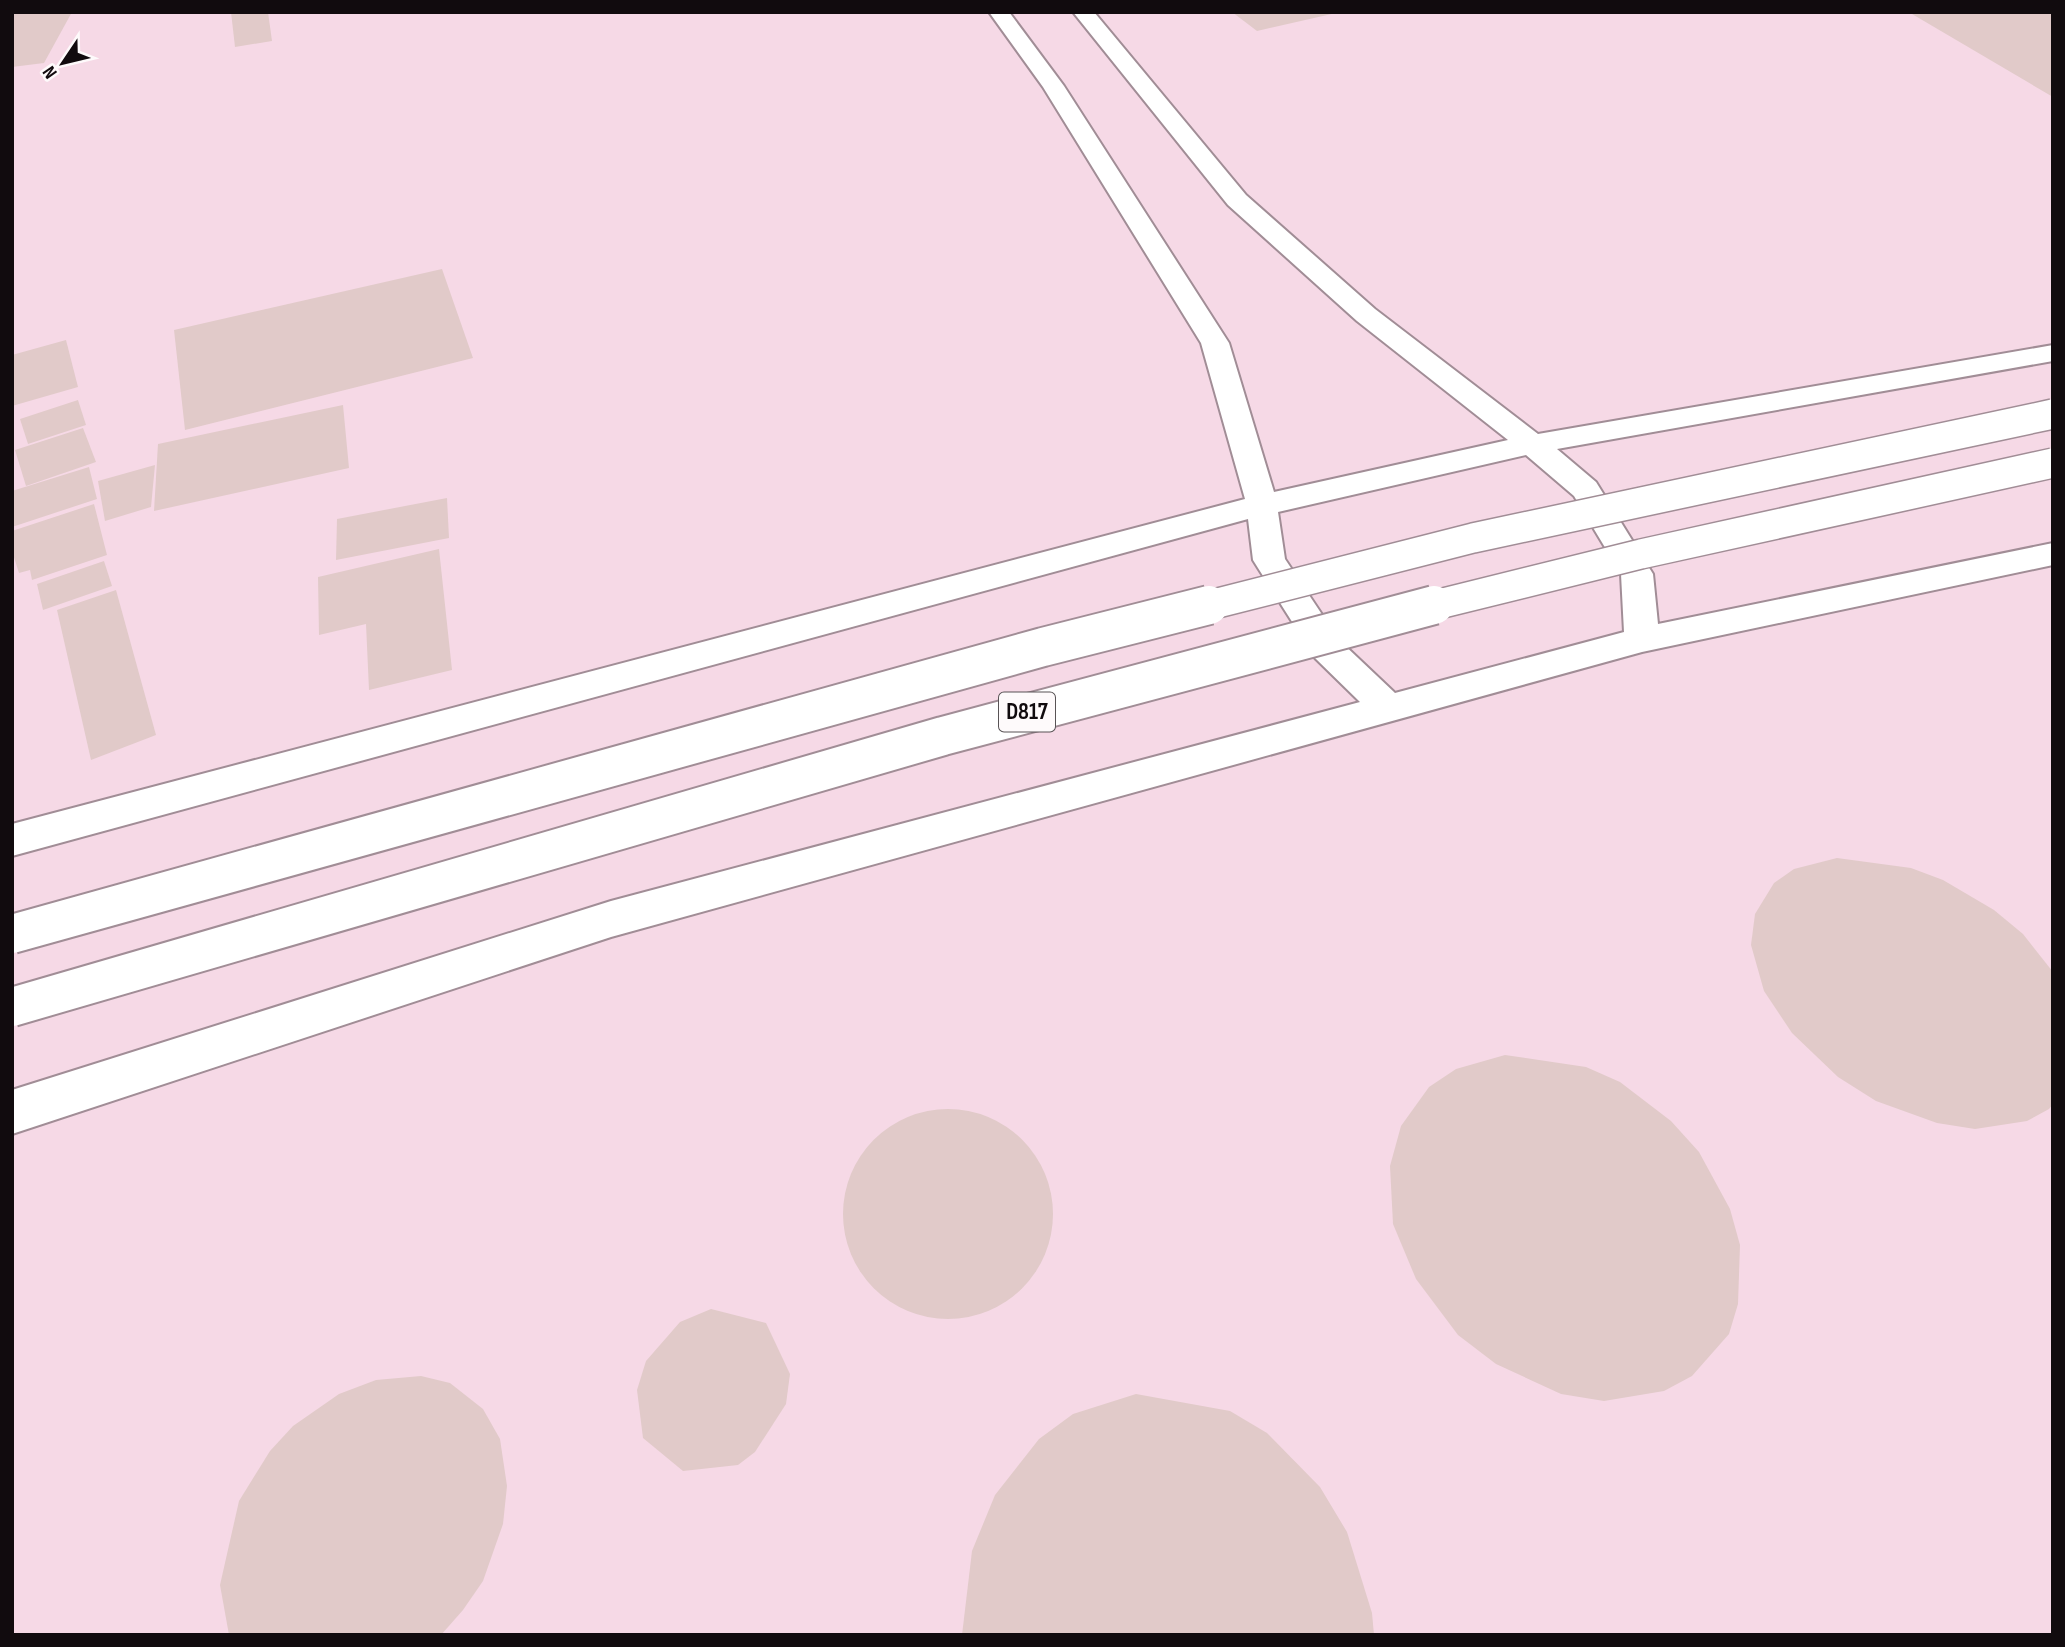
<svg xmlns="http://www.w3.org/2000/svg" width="2065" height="1647" viewBox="0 0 2065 1647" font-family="'Sofia Sans Condensed',sans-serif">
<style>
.built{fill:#f6d9e6}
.building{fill:#e1cac9}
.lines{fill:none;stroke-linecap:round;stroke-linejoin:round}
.highway-casing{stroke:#a18d96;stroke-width:4}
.highway{fill:#fff;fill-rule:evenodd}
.highway-bridge-far1-casing{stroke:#a18d96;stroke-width:32;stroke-linecap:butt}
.highway-bridge-casing{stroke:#a18d96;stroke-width:42;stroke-linecap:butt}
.highway-bridge-far1{stroke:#fff;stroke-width:29}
.highway-bridge{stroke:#fff;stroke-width:38}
.labels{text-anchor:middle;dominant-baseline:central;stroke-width:5;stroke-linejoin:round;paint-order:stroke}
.shield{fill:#fefafb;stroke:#585355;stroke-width:2}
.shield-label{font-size:23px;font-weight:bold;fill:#110b0e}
</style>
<rect width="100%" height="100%" fill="#fde7f0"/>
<!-- built -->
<rect class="built" x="12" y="12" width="2041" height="1623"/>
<!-- building -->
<g class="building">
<path d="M12 12H72L44 63 12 67Z"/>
<path d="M231 12H268L272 41 235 47Z"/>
<path d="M1232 12H1335L1336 13 1257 31Z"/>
<path d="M1926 12H2053V97L1912 14Z"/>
<path d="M442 269 473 358 185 430 174 330Z"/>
<path d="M66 340 78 387 12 406V355Z"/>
<path d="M78 400 86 425 28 444 20 419Z"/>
<path d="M343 405 349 468 154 511 158 444Z"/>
<path d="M83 428 96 462 26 486 15 450Z"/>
<path d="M155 465 151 507 105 521 98 481Z"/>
<path d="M89 467 97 499 12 527V491Z"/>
<path d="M447 498 449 538 336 560 337 519Z"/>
<path d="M94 504 107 555 32 580 30 570 19 573 12 551V531Z"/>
<path d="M439 549 452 670 369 690 366 624 319 635 318 577Z"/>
<path d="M104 561 112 586 43 610 37 584Z"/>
<path d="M116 590 156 735 91 760 57 610Z"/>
<path d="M1837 858 1911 868 1943 880 1994 910 2023 934 2053 972V1104L2049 1109 2027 1121 1975 1129 1937 1123 1876 1101 1838 1077 1792 1033 1764 991 1751 945 1755 914 1774 883 1794 869Z"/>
<path d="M1505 1055 1586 1067 1620 1082 1671 1121 1699 1152 1730 1209 1740 1245 1738 1304 1729 1334 1692 1376 1664 1391 1604 1401 1561 1394 1496 1364 1458 1335 1416 1279 1393 1224 1390 1166 1401 1126 1429 1087 1456 1069Z"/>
<circle cx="948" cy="1214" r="105"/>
<path d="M711 1309 766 1323 790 1374 786 1404 755 1452 738 1465 683 1471 643 1438 637 1390 646 1361 680 1322Z"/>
<path d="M421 1376 450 1383 483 1409 500 1439 507 1486 503 1524 483 1581 463 1610 441 1635H229L220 1585 239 1501 270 1451 293 1426 339 1394 376 1380Z"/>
<path d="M1136 1394 1230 1411 1267 1433 1320 1487 1347 1532 1372 1613 1374 1635H962L972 1551 995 1495 1039 1439 1073 1414Z"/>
</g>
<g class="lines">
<defs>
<path id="highway" d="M989 12H1009L1064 86 1229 343 1274 492 1508 440 1357 321 1228 205 1073 12H1094L1246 195 1375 309 1538 434 2053 345V361L1557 449 1596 482 1653 574 1658 624 2053 543V565L1642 652 611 937 12 1134V1090L611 901 1360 702 1315 658 1258 568 1253 560 1248 519 12 856V824L1245 499 1201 343 1043 87ZM1526 455 1574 496 1621 574 1624 632 1395 693 1339 640 1285 559 1278 512Z"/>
</defs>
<!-- highway casing -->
<use href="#highway" class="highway-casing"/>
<!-- highway -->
<use href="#highway" class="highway"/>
<defs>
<g id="highway-bridge-far1">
<path d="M1202 607 1473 538 2053 414"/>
<path d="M1427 607 1641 554 2053 463"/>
</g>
<g id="highway-bridge">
<path d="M12 934 1043 647 1209 605"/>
<path d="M12 1007 943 736 1434 605"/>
</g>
</defs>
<!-- highway-bridge-far1 casing -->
<use href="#highway-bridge-far1" class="highway-bridge-far1-casing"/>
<!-- highway-bridge casing -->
<use href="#highway-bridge" class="highway-bridge-casing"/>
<!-- highway-bridge-far1 -->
<use href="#highway-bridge-far1" class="highway-bridge-far1"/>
<!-- highway-bridge -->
<use href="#highway-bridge" class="highway-bridge"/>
</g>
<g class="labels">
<!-- shield labels -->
<rect class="shield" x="999" y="692.5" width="56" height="39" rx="5"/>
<g class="shield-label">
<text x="1027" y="712">D817</text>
</g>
</g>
<!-- border -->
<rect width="2065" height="1647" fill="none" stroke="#110b0e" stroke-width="28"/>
<!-- north arrow -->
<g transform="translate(63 63) rotate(235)" stroke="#fefafb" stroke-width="5" paint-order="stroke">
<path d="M0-5L12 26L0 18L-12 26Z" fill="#110b0e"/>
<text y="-10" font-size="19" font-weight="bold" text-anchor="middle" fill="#110b0e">N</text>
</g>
</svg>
